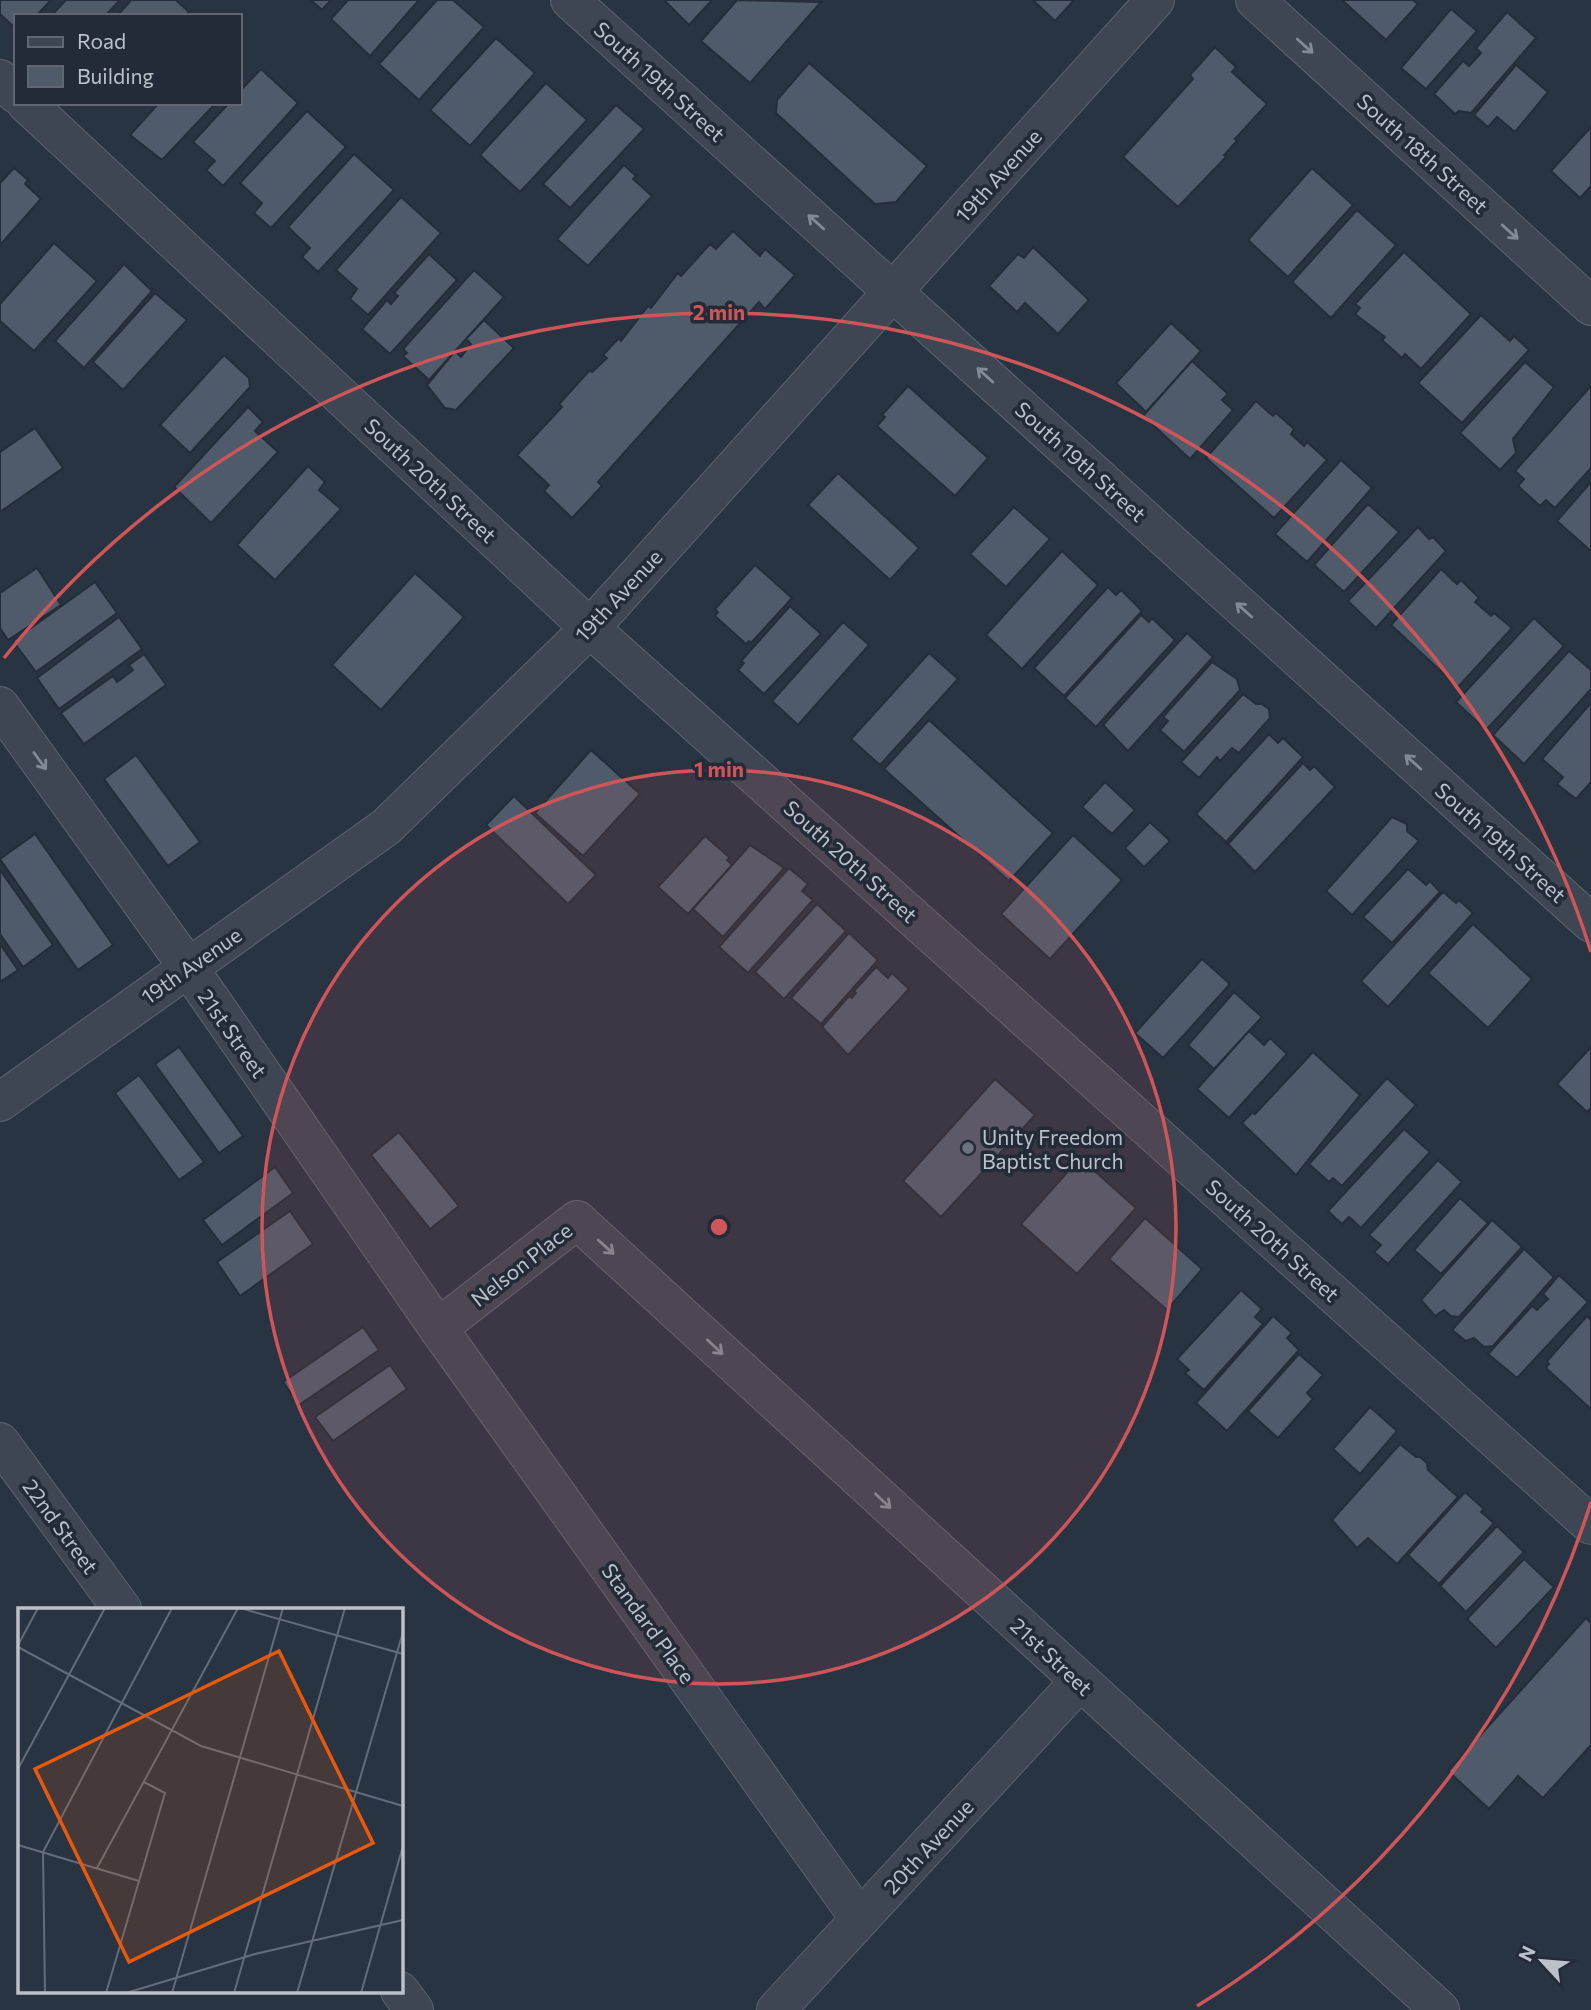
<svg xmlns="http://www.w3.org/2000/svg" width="1591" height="2010" viewBox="0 0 1591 2010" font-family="Commissioner,sans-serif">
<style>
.building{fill:#4f5b6a;stroke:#242d39;stroke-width:2}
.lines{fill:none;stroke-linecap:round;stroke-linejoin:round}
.minor-casing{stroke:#5b646f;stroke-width:40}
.minor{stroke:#3d4652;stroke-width:38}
.oneway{stroke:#828a95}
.ring{fill:none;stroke:#ce5659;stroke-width:3.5}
.worship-dot{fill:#6b7280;stroke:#222b37;stroke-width:2.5}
.labels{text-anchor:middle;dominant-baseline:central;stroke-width:7;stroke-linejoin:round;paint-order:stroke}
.street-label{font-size:21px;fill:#bac1cb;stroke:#222b37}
.poi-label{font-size:21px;fill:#bac1cb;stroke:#222b37;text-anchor:start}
.inset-road{fill:none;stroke:#636c79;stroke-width:2}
.view{fill:#e8590c;fill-opacity:0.15;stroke:#e8590c;stroke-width:3.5}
.inset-edge{fill:none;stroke:#bac1cb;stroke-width:3.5}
.centre{fill:#ce5659;stroke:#222b37;stroke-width:3.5}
.ring-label{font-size:21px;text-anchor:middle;font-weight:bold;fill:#ce5659;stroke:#222b37;stroke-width:7;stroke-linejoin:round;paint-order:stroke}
</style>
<rect width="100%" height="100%" fill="#293442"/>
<!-- building -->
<g class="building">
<path d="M0 0H51L36 16H16V29L0 14Z"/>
<path d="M66 0H120L105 16H51Z"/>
<path d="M131 0H176L189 12 186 16H117Z"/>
<path d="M311 0H331L322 10Z"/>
<path d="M348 0H419L370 56 331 19Z"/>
<path d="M437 0H453L484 27 419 100 379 64Z"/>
<path d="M664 0H712L689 25Z"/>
<path d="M737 0 821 2 750 83 701 41Z"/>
<path d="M1033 0H1074L1055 21Z"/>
<path d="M1342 0H1413L1418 4 1386 40Z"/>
<path d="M1451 9 1477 31 1426 89 1401 68Z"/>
<path d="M1507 12 1536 38 1471 113 1459 111 1455 114 1434 94 1463 61 1469 66 1481 53 1476 48Z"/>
<path d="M496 38 535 73 470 146 430 110Z"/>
<path d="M1215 47 1236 67 1232 72 1267 104 1235 139 1237 141 1224 155 1226 157 1178 207 1123 157 1193 79 1190 75Z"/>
<path d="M809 63 927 166 896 202 875 204 776 113 777 100Z"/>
<path d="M1516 65 1548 92 1515 132 1497 117 1488 127 1474 115Z"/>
<path d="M261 69 298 103 223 186 206 170 215 161 193 142 229 103H240V91Z"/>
<path d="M546 83 587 120 520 192 480 155Z"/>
<path d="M159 103H216L162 160 130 135Z"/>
<path d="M616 105 644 129 570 208 543 184Z"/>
<path d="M307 111 346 147 271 228 254 213 262 203 240 183Z"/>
<path d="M1591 127V186L1580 198 1551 171Z"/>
<path d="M354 154 394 190 318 272 302 257 310 248 288 227Z"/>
<path d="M624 165 636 176 633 179 652 196 588 266 557 239Z"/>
<path d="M14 168 28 180 25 184 41 199 0 245V183Z"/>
<path d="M1312 168 1353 205 1288 277 1248 240Z"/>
<path d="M401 197 441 233 368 315 350 299 357 289 336 270Z"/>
<path d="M1357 210 1396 245 1331 318 1292 282Z"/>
<path d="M733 231 760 256 765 249 795 275 765 309 759 302 598 482 602 486 572 518 544 491 549 485 517 455 562 407 559 404 590 370 592 372 607 358 603 355 619 338 621 341 648 306 651 308 678 273 681 276 710 244 716 249Z"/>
<path d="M54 243 97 281 34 351 0 321V304Z"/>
<path d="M1033 247 1089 300 1058 334 1025 303 1017 312 989 286 1018 254 1024 258Z"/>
<path d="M1404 252 1471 314 1421 369 1405 354 1402 358 1382 340 1385 337 1355 314 1360 308 1355 304Z"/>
<path d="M429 254 457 280 390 354 362 329 387 300 391 304 398 296 394 293Z"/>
<path d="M124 264 152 291 84 368 55 341Z"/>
<path d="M474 270 504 297 429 380 403 356 407 353 403 349Z"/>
<path d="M155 293 187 320 123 390 93 362Z"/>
<path d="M1481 315 1510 341 1514 336 1529 350 1462 423 1418 383Z"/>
<path d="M484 320 514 348 456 410 445 408 427 385 455 351 461 357 471 344 466 339Z"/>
<path d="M1171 323 1201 351 1146 412 1116 383Z"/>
<path d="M224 355 249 378 250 387 190 453 160 425Z"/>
<path d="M1192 361 1228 394 1222 400 1233 410 1190 459 1143 416Z"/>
<path d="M1525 362 1554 387 1513 439 1516 453 1500 470 1460 433Z"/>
<path d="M908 386 988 458 955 496 877 426 885 417 882 415Z"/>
<path d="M1591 386V468L1555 508 1546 500 1540 506 1518 486 1524 479 1515 471Z"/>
<path d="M1256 401 1273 416 1276 413 1294 429 1291 434 1304 446 1307 442 1327 460 1274 518 1206 458Z"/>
<path d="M248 407 263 422 255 431 278 452 211 523 174 487Z"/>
<path d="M35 428 63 468 0 512V452Z"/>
<path d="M1341 460 1372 488 1307 562 1275 534Z"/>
<path d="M308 466 325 482 319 490 341 509 275 580 237 545Z"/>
<path d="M838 473 919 548 890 580 808 505Z"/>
<path d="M1591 482V551L1557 521Z"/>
<path d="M1368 504 1399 532 1344 592 1314 565Z"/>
<path d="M1014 507 1050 539 1006 587 970 554Z"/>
<path d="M1418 527 1429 539 1433 537 1446 551 1376 628 1348 601Z"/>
<path d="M1062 551 1098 585 1022 669 986 635Z"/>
<path d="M755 565 792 598 751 643 749 641 746 644 715 616 718 612 715 609Z"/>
<path d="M37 568 61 605 8 640 0 628V593Z"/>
<path d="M1441 569 1457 584 1461 580 1479 598 1475 602 1491 616 1494 613 1512 628 1458 687 1391 625Z"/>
<path d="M415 573 464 617 381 710 332 665Z"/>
<path d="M95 582 117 613 36 672 13 641Z"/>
<path d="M1108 587 1116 595 1121 590 1142 611 1064 696 1034 668Z"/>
<path d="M790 606 821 634 764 694 738 670 744 663 741 661Z"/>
<path d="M1141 615 1149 622 1152 618 1175 640 1096 727 1065 698Z"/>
<path d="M119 617 142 649 59 709 37 678Z"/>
<path d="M1534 618 1564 646 1486 730 1456 702Z"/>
<path d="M843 622 869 645 798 725 772 701Z"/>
<path d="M1187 633 1213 657 1128 751 1103 725Z"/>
<path d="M1569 651 1591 670V689L1524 764 1493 735Z"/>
<path d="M929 653 958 679 880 765 851 739Z"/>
<path d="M144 654 166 685 84 744 61 713 113 676 117 682 133 670 129 665Z"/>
<path d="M1212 662 1237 679 1240 690 1184 752 1160 730 1168 721 1163 717Z"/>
<path d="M1243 694 1256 704H1262L1269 709 1270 718 1239 753 1232 748 1220 761 1217 757 1199 778 1181 762Z"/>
<path d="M1591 703V782L1576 799 1557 784 1563 777 1542 759Z"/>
<path d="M929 720 1053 833 1009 881 884 769Z"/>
<path d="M1269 734 1278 743 1283 738 1303 757 1226 842 1196 814Z"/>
<path d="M591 750 640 794 583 856 535 813Z"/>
<path d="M136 755 200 842 168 866 104 779Z"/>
<path d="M1303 763 1310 770 1314 766 1335 787 1255 872 1228 844Z"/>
<path d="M1105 782 1135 810 1112 834 1082 807Z"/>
<path d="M514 796 596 875 568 904 486 825Z"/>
<path d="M1392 817 1407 824V831L1419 841 1352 915 1326 891Z"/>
<path d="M1150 822 1170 841 1144 867 1125 848Z"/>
<path d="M35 834 113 945 78 970 0 859Z"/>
<path d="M1073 835 1122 880 1050 959 1001 914Z"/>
<path d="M705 836 730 858 727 860 732 865 688 914 658 887Z"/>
<path d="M750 845 784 868 723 937 693 909Z"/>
<path d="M789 868 808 884 802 891 813 900 748 973 719 947Z"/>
<path d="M1408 869 1426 885 1430 881 1440 892 1392 943 1363 917Z"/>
<path d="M0 870 53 945 23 967 0 934Z"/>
<path d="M1443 892 1456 903 1459 900 1473 913 1388 1007 1361 981Z"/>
<path d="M817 904 846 931 784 999 755 972Z"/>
<path d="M1473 924 1532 979 1488 1028 1428 973Z"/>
<path d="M849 933 878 960 821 1024 791 998Z"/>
<path d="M0 944 18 970 0 982Z"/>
<path d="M1202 959 1230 984 1163 1058 1135 1033Z"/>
<path d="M876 967 888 978 892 973 909 989 848 1055 822 1027 849 996 852 998 856 993 854 991Z"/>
<path d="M1234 992 1262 1017 1214 1069 1188 1045Z"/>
<path d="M1249 1031 1264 1045 1270 1038 1287 1054 1229 1118 1197 1089Z"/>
<path d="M179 1047 243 1136 219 1153 155 1064Z"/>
<path d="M1591 1047V1108L1587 1112 1557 1084Z"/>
<path d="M1313 1052 1360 1095 1296 1175 1242 1123 1253 1112 1255 1114Z"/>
<path d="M139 1075 204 1162 179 1180 115 1093Z"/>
<path d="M1387 1078 1416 1105 1342 1186 1333 1178 1329 1182 1309 1164Z"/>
<path d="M995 1079 1035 1115 941 1217 903 1181Z"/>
<path d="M1404 1129 1430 1152 1361 1228 1349 1217 1342 1224 1328 1211Z"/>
<path d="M399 1132 459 1206 430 1229 371 1155Z"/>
<path d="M1080 1158 1136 1208 1077 1274 1021 1224Z"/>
<path d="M1438 1160 1462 1182 1388 1264 1374 1252 1381 1245 1369 1235Z"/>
<path d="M275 1167 293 1193 222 1245 203 1220Z"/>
<path d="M1460 1198 1488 1223 1441 1274 1414 1250Z"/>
<path d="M290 1211 313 1244 240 1296 217 1262Z"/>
<path d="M1145 1218 1202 1269 1167 1310 1109 1259Z"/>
<path d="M1492 1220 1522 1247 1459 1317 1451 1316 1444 1310 1435 1316 1421 1300Z"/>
<path d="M1524 1249 1554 1277 1493 1346 1484 1347 1474 1338 1466 1341 1452 1330Z"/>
<path d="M1559 1275 1588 1302 1517 1378 1488 1354 1532 1306 1537 1310 1548 1299 1543 1294Z"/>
<path d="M1241 1290 1262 1309 1255 1317 1263 1324 1204 1390 1185 1373 1189 1370 1177 1359Z"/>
<path d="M1273 1316 1292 1333 1287 1338 1299 1350 1227 1431 1196 1403Z"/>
<path d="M1587 1316 1591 1320V1409L1546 1368 1549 1364 1547 1361Z"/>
<path d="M363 1327 379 1350 299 1405 283 1382Z"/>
<path d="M1299 1354 1323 1375 1307 1393 1313 1399 1278 1438 1248 1411Z"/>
<path d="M390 1365 407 1389 333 1441 315 1417Z"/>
<path d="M1370 1407 1397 1431 1360 1474 1333 1449Z"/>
<path d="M1400 1444 1416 1457H1420L1427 1463 1428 1470 1458 1497 1397 1564 1368 1538 1357 1548 1332 1520Z"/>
<path d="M1465 1492 1484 1509 1481 1512 1494 1523 1439 1584 1408 1555Z"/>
<path d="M1497 1526 1524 1552 1466 1612 1440 1586Z"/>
<path d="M1524 1559 1554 1587 1496 1648 1467 1619Z"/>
<path d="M1586 1618 1591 1623V1745L1543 1798 1518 1776 1489 1809 1448 1771Z"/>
</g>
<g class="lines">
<defs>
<g id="minor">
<path d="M570 0 1591 923"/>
<path d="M1255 0 1591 306"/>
<path d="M0 79 16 94"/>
<path d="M26 103 590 628 1591 1525"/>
<path d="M0 706 188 967 438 1328 860 1919"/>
<path d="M0 1102 386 827 590 628 1155 0"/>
<path d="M438 1328 577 1220 1440 2010"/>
<path d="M0 1442 122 1609"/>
<path d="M400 1991 414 2010"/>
<path d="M776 2010 1080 1681"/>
</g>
</defs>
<!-- minor casing -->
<use href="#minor" class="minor-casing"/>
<!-- minor -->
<use href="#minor" class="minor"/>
</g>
<!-- one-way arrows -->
<defs><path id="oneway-shaft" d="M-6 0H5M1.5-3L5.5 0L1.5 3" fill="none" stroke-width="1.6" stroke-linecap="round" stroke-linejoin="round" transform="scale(1.75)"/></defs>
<g class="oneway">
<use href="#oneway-shaft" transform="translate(1305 46) rotate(42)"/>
<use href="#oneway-shaft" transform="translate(816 222) rotate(-138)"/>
<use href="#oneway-shaft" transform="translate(1510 232) rotate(42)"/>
<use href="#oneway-shaft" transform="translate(985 375) rotate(-138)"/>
<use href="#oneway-shaft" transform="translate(1244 610) rotate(-138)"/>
<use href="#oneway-shaft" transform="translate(40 761) rotate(54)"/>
<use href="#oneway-shaft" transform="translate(1413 762) rotate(-138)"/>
<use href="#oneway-shaft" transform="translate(606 1247) rotate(42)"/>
<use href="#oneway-shaft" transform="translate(715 1347) rotate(43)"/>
<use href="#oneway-shaft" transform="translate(883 1501) rotate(43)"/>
</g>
<!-- distance rings -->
<circle cx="719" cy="1227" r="457" fill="#ce5659" fill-opacity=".12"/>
<g class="ring">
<circle cx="719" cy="1227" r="457"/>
<path d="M1591 1502A914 914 0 0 1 1197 2006M4 658A914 914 0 0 1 1591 952"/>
</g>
<!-- markers -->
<circle class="worship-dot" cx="968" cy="1148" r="7"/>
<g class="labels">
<!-- street labels -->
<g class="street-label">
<text transform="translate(660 81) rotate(42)">South 19th Street</text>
<text transform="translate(1423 153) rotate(42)">South 18th Street</text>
<text transform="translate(998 175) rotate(-48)">19th Avenue</text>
<text transform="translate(1081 461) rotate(42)">South 19th Street</text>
<text transform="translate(431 480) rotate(43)">South 20th Street</text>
<text transform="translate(618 595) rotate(-47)">19th Avenue</text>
<text transform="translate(1501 842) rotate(42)">South 19th Street</text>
<text transform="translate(851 861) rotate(42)">South 20th Street</text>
<text transform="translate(191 965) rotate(-35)">19th Avenue</text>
<text transform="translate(233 1033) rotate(55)">21st Street</text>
<text transform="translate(1273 1240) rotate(42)">South 20th Street</text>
<text transform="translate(521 1264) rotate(-38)">Nelson Place</text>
<text transform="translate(61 1526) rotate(54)">22nd Street</text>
<text transform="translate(649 1623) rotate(54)">Standard Place</text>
<text transform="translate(1052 1656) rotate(43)">21st Street</text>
<text transform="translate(928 1846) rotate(-47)">20th Avenue</text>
</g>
<!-- poi labels -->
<g class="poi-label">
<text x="982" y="1136">Unity Freedom<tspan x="982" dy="24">Baptist Church</tspan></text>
</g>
</g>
<!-- overview -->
<g transform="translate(18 1608)">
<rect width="385" height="385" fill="#293442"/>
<path class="inset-road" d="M222 0 385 46M0 37 20 0M0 39 183 138 385 198M0 161 87 0M0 237 121 273M79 260 220 0M27 385 25 244 154 0M88 385 147 185 126 174M108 385 237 346 385 312M154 385 265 0M216 385 327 0M279 385 385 24M343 385 385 238"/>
<path class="view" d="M261 43 355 235 111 354 17 161Z"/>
<rect width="385" height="385" class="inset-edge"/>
</g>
<circle cx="719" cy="1227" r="10" class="centre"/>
<g class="ring-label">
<text x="719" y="320">2 min</text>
<text x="719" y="777">1 min</text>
</g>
<!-- legend -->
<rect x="14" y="14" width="228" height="91" fill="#222b37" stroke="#5f6772" stroke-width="2"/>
<rect x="28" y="37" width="35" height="10" fill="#3d4652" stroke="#5f6772" stroke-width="2"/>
<text x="77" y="49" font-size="21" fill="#bac1cb">Road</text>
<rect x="28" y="66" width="35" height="21" fill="#4f5b6a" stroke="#5f6772" stroke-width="2"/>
<text x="77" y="84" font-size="21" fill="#bac1cb">Building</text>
<!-- north arrow -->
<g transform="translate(1542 1961) rotate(296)" stroke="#222b37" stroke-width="5" paint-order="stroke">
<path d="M0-5L12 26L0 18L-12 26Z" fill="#bac1cb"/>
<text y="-10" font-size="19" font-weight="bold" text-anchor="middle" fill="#bac1cb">N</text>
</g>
</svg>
